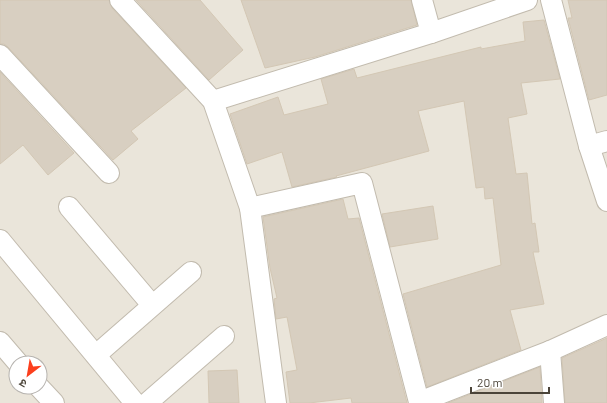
<svg xmlns="http://www.w3.org/2000/svg" width="607" height="403" viewBox="0 0 607 403" font-family="Barlow,'Noto Sans Devanagari',sans-serif">
<style>
.residential{fill:#eae5da;fill-rule:evenodd}
.building{fill:#d8cfc1;stroke:#d3c7b4}
.lines{fill:none;stroke-linecap:round;stroke-linejoin:round}
.minor-casing{stroke:#c2bbae;stroke-width:22}
.minor{stroke:#fff;stroke-width:20}
</style>
<rect width="100%" height="100%" fill="#f6f3ec"/>
<!-- residential -->
<path class="residential" d="M0 0H607V403H0ZM16 363H40V387H16Z"/>
<!-- building -->
<g class="building">
<path d="M0 0H109L112 8 186 88 131 131 138 139 113 160 8 47 4 44H0Z"/>
<path d="M136 0H200L243 50 209 80Z"/>
<path d="M241 0H411L417 25 315 57 265 68Z"/>
<path d="M568 0H607V95L589 100 568 18H572Z"/>
<path d="M544 20 560 79 521 83 527 114 508 118 516 174 527 173 532 224 535 223 539 252H533L544 304 510 310 521 350 427 387 403 294 501 265 493 198 485 199 484 187 476 188 464 101 418 111 429 151 336 176 337 177 292 187 282 152 247 164 230 114 278 97 284 115 328 104 321 79 354 69 357 78 481 47V49L525 41 523 22Z"/>
<path d="M0 72 74 153 48 175 23 145 0 164Z"/>
<path d="M343 199 348 219 359 218 407 403H352L351 398 309 403H290L286 372 297 370 287 317 276 319 274 299 277 298 270 268 263 217Z"/>
<path d="M433 206 438 239 390 247 382 214Z"/>
<path d="M607 338V403H565L562 358Z"/>
<path d="M540 367 542 403H448Z"/>
<path d="M237 370 239 403H209L208 371Z"/>
</g>
<g class="lines">
<defs>
<g id="minor">
<path d="M120 0 213 101 250 208 362 183 419 402 550 351 607 325"/>
<path d="M422 0 431 33"/>
<path d="M551 0 589 146 607 201"/>
<path d="M0 55 109 173"/>
<path d="M213 101 431 33 527 0"/>
<path d="M589 146 607 141"/>
<path d="M69 207 152 305"/>
<path d="M250 208 276 403"/>
<path d="M0 240 135 403"/>
<path d="M0 342 18 363"/>
<path d="M550 351 554 403"/>
<path d="M96 355 191 272"/>
<path d="M39 387 54 403"/>
<path d="M147 403 224 336"/>
</g>
</defs>
<!-- minor casing -->
<use href="#minor" class="minor-casing"/>
<!-- minor -->
<use href="#minor" class="minor"/>
</g>
<!-- north arrow -->
<g transform="translate(28 375) rotate(211)"><circle r="19" fill="#ffffff" stroke="#b7b4b0"/>
<path d="M0-3L7 15L0 10L-7 15Z" fill="#fc3f1d"/>
<text y="-6" font-size="11" font-weight="bold" text-anchor="middle" fill="#4b4439">उ</text>
</g>
<!-- scale -->
<path d="M471 387v6h78v-6" fill="none" stroke="#4b4439" stroke-width="2"/>
<text x="477" y="387" font-size="12" fill="#4b4439" stroke="#ffffff" stroke-width="3" paint-order="stroke">20 m</text>
</svg>
